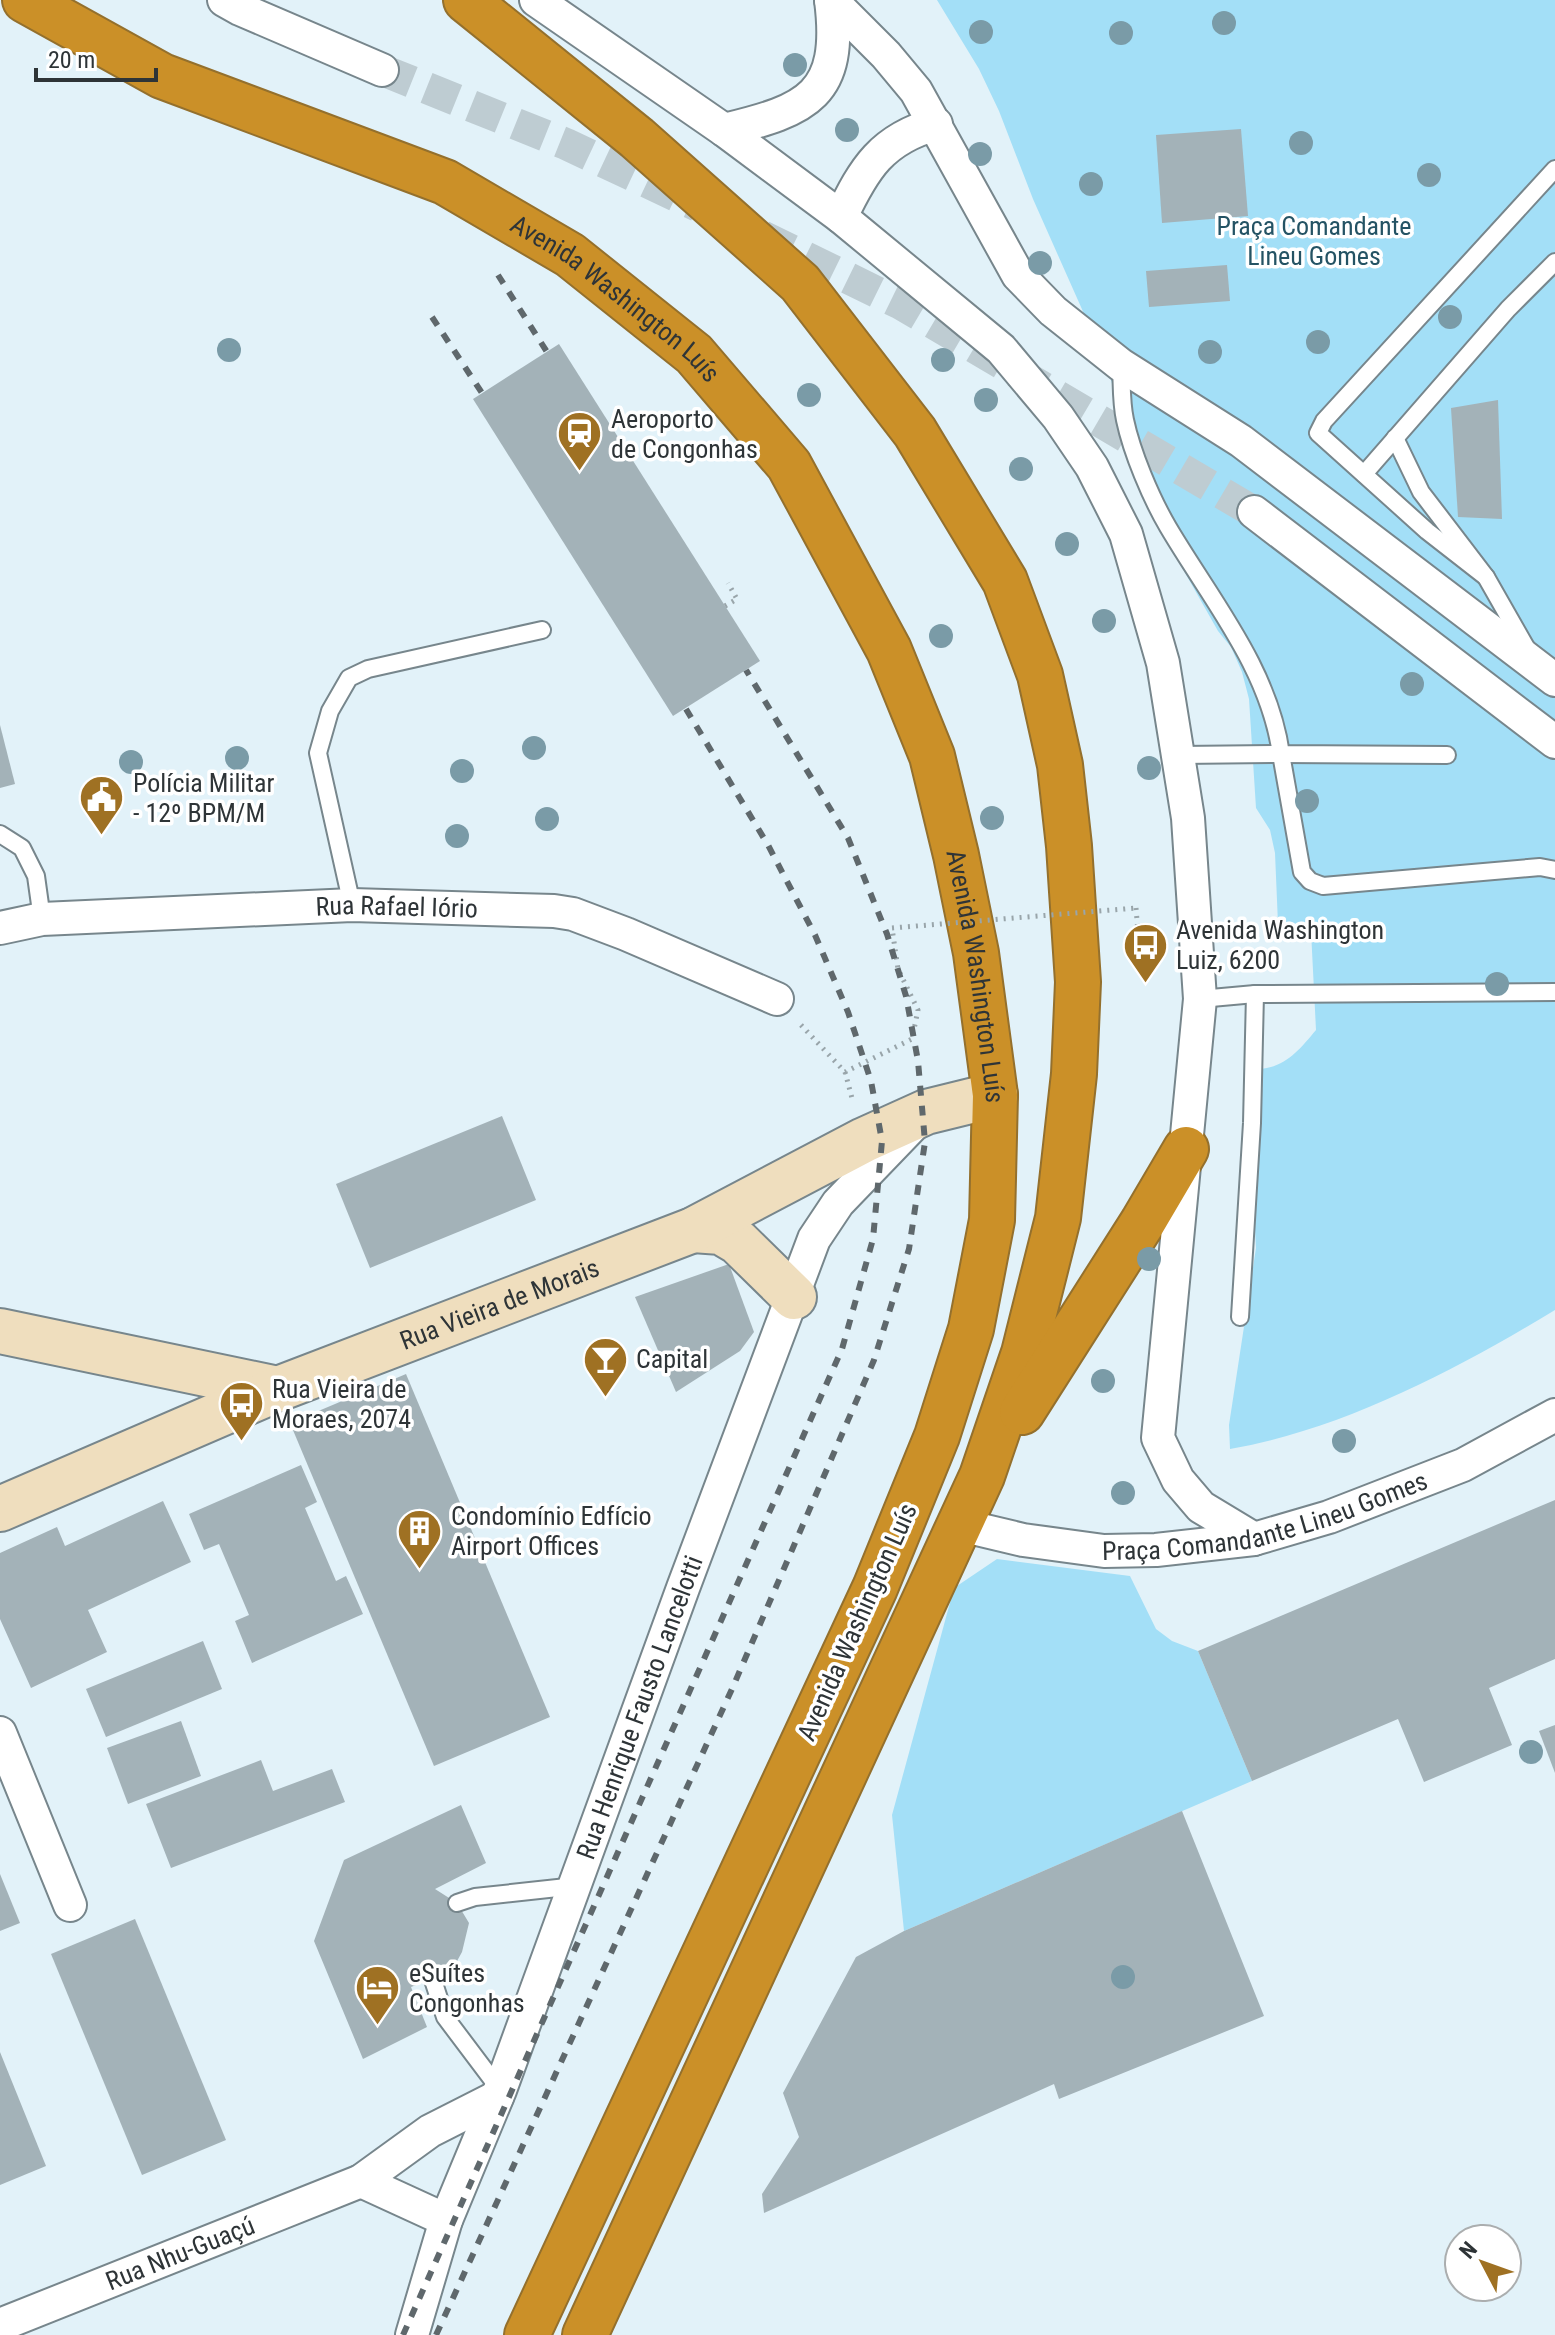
<svg xmlns="http://www.w3.org/2000/svg" width="1555" height="2335" viewBox="0 0 1555 2335" font-family="'Roboto Condensed',sans-serif">
<style>
.green{fill:#a3dff7}
.building{fill:#a3b2b8}
.lines{fill:none;stroke-linecap:round;stroke-linejoin:round}
.street-tunnel{stroke:#beccd2;stroke-width:32;stroke-dasharray:32 16;stroke-linecap:butt}
.lane-casing{stroke:#77868c;stroke-width:20}
.street-casing{stroke:#77868c;stroke-width:36}
.secondary-casing{stroke:#77868c;stroke-width:48}
.highway-casing{stroke:#94702d;stroke-width:48}
.path{stroke:#99a5aa;stroke-width:5;stroke-dasharray:2 6;stroke-linecap:butt}
.lane{stroke:#fff;stroke-width:16}
.street{stroke:#fff;stroke-width:32}
.secondary{stroke:#efdebe;stroke-width:44}
.highway{stroke:#cb9028;stroke-width:44}
.rail{stroke:#5f686c;stroke-width:6;stroke-dasharray:10 10;stroke-linecap:butt}
.path-bridge{stroke:#99a5aa;stroke-width:5;stroke-dasharray:2 6;stroke-linecap:butt}
.tree{fill:#7a9ba7}
.labels{text-anchor:middle;dominant-baseline:central;stroke-width:7;stroke-linejoin:round;paint-order:stroke}
.park-label{font-size:26px;fill:#245364;stroke:#fff}
.street-label{font-size:26px;fill:#2e3437;stroke:#fff}
.poi-label{font-size:26px;fill:#2e3437;stroke:#fff;text-anchor:start}
</style>
<rect width="100%" height="100%" fill="#e2f2f9"/>
<!-- green -->
<g class="green">
<path d="M937 0H1555V1310C1458 1369 1342 1430 1230 1449L1229 1425 1256 1248 1252 1175 1260 1074 1261 1069C1287 1066 1300 1049 1316 1030L1311 931 1278 924 1275 853 1270 830 1256 808 1249 699 1242 672 1231 647 1218 631 1154 518 1105 361 1033 199 999 111 979 69Z"/>
<path d="M997 1559 1130 1576 1156 1629 1172 1641 1198 1651 1252 1781 904 1931 892 1815 954 1588Z"/>
</g>
<!-- building -->
<g class="building">
<path d="M1241 129 1248 216 1162 223 1156 135Z"/>
<path d="M1227 265 1230 301 1149 307 1146 271Z"/>
<path d="M559 344 760 661 673 716 473 399Z"/>
<path d="M1498 400 1502 519 1458 517 1451 408Z"/>
<path d="M0 725 15 784 0 788Z"/>
<path d="M502 1116 536 1200 370 1268 336 1184Z"/>
<path d="M729 1264 754 1332 740 1351 676 1392 635 1297Z"/>
<path d="M406 1374 550 1717 434 1766 290 1423Z"/>
<path d="M301 1465 317 1502 305 1508 336 1581 346 1576 363 1614 252 1663 235 1621 249 1615 219 1544 204 1550 189 1514Z"/>
<path d="M1555 1500V1659L1489 1688 1512 1745 1424 1782 1398 1719 1252 1781 1198 1651Z"/>
<path d="M163 1501 191 1562 88 1610 107 1652 31 1688 0 1619V1553L57 1527 65 1546Z"/>
<path d="M203 1641 222 1689 106 1737 86 1689Z"/>
<path d="M181 1721 201 1776 128 1804 107 1748Z"/>
<path d="M1555 1725V1773L1539 1731Z"/>
<path d="M261 1760 273 1791 332 1769 345 1802 171 1868 146 1804Z"/>
<path d="M461 1805 486 1863 435 1889 457 1903 469 1923 462 1952 451 1972 411 1987 427 2027 363 2059 314 1941 344 1860Z"/>
<path d="M1182 1811 1264 2016 1059 2099 1054 2084 764 2213 762 2194 799 2137 783 2093 856 1957 904 1931Z"/>
<path d="M0 1874 20 1923 0 1931Z"/>
<path d="M135 1919 226 2140 142 2175 51 1954Z"/>
<path d="M0 2052 46 2166 0 2185Z"/>
</g>
<g class="lines">
<!-- street-tunnel -->
<g class="street-tunnel">
<path d="M382 70 566 144 698 206"/>
<path d="M762 236 901 304 1254 512"/>
</g>
<defs>
<g id="lane">
<path d="M1121 365C1122 383 1121 402 1125 420 1132 453 1151 498 1168 527 1211 600 1269 668 1281 754L1447 755"/>
<path d="M1395 438 1421 492 1486 577 1527 649"/>
<path d="M1364 474 1508 309 1555 262"/>
<path d="M1486 577 1427 531 1318 433 1324 421 1555 169"/>
<path d="M1180 755 1281 754 1302 872 1310 881 1323 886 1540 867 1555 870"/>
<path d="M0 834 22 848 36 876 42 919"/>
<path d="M352 905 318 753 330 711 349 678 368 669 542 630"/>
<path d="M1200 999 1255 994 1555 992"/>
<path d="M1240 1317 1252 1123 1255 994"/>
<path d="M457 1903 475 1897 576 1886"/>
<path d="M433 1980 445 2017 500 2090"/>
</g>
<g id="street">
<path d="M224 0 240 9 382 70"/>
<path d="M536 0 724 130 841 217"/>
<path d="M831 0 886 55 916 91 1018 275 1053 311 1121 365 1241 441 1555 680"/>
<path d="M936 124C882 139 864 168 841 217L1001 349 1058 417 1092 467 1126 534 1163 663 1188 818 1200 999 1158 1438 1178 1480 1201 1507 1254 1539"/>
<path d="M724 130C808 110 843 95 831 0"/>
<path d="M1254 512 1555 742"/>
<path id="s1" d="M0 928 42 919 352 905 554 911 573 914 626 934 777 999"/>
<path id="s2" d="M960 1525 1023 1540 1104 1551 1156 1550 1254 1539 1329 1517 1463 1465 1555 1415"/>
<path d="M0 1733 70 1905"/>
<path d="M361 2181 446 2220"/>
<path id="s3" d="M0 2325 361 2181 430 2131 497 2097"/>
<path id="s4" d="M412 2335 446 2220 500 2090 683 1588 814 1239 838 1203 915 1123"/>
</g>
<g id="secondary">
<path d="M693 1230 721 1232 738 1242 794 1297"/>
<path d="M0 1331 278 1389"/>
<path id="s5" d="M0 1509 278 1389 693 1230 864 1140 926 1112 995 1095"/>
</g>
<g id="highway">
<path id="s6" d="M25 0 162 76 445 182 570 255 694 354 789 465 889 650 932 756 956 855 976 953 995 1095 992 1220 971 1329 937 1436 875 1588 527 2335"/>
<path d="M466 0 637 138 800 283 915 432 1005 581 1040 675 1060 765 1069 846 1078 982 1074 1074 1058 1218 1024 1353 982 1476 585 2335"/>
<path d="M1022 1412 1143 1222 1186 1149"/>
</g>
</defs>
<!-- lane casing -->
<use href="#lane" class="lane-casing"/>
<!-- street casing -->
<use href="#street" class="street-casing"/>
<!-- secondary casing -->
<use href="#secondary" class="secondary-casing"/>
<!-- highway casing -->
<use href="#highway" class="highway-casing"/>
<!-- path -->
<g class="path">
<path d="M725 606 737 599 728 583"/>
<path d="M1136 908 1140 957 1163 954"/>
<path d="M801 1025 845 1072 912 1039 918 1010 898 969 892 928"/>
<path d="M845 1072 853 1102"/>
</g>
<!-- lane -->
<use href="#lane" class="lane"/>
<!-- street -->
<use href="#street" class="street"/>
<!-- secondary -->
<use href="#secondary" class="secondary"/>
<!-- highway -->
<use href="#highway" class="highway"/>
<!-- rail -->
<g class="rail">
<path d="M498 275 547 352"/>
<path d="M432 317 482 393"/>
<path d="M403 2335 842 1349 873 1239 882 1141 871 1081 848 1012 815 935 768 845 686 709"/>
<path d="M436 2335 732 1689 874 1360 909 1249 925 1142 918 1061 906 996 887 934 848 838 746 670"/>
</g>
<!-- path-bridge -->
<path class="path-bridge" d="M892 928 1136 908"/>
</g>
<!-- trees -->
<g class="tree">
<circle cx="1224" cy="23" r="12"/>
<circle cx="981" cy="32" r="12"/>
<circle cx="1121" cy="33" r="12"/>
<circle cx="795" cy="65" r="12"/>
<circle cx="847" cy="130" r="12"/>
<circle cx="1301" cy="143" r="12"/>
<circle cx="980" cy="154" r="12"/>
<circle cx="1429" cy="175" r="12"/>
<circle cx="1091" cy="184" r="12"/>
<circle cx="1040" cy="263" r="12"/>
<circle cx="1450" cy="317" r="12"/>
<circle cx="1318" cy="342" r="12"/>
<circle cx="229" cy="350" r="12"/>
<circle cx="1210" cy="352" r="12"/>
<circle cx="943" cy="360" r="12"/>
<circle cx="809" cy="395" r="12"/>
<circle cx="986" cy="400" r="12"/>
<circle cx="1021" cy="469" r="12"/>
<circle cx="1067" cy="544" r="12"/>
<circle cx="1104" cy="621" r="12"/>
<circle cx="941" cy="636" r="12"/>
<circle cx="1412" cy="684" r="12"/>
<circle cx="534" cy="748" r="12"/>
<circle cx="237" cy="758" r="12"/>
<circle cx="131" cy="762" r="12"/>
<circle cx="1149" cy="768" r="12"/>
<circle cx="462" cy="771" r="12"/>
<circle cx="1307" cy="801" r="12"/>
<circle cx="992" cy="818" r="12"/>
<circle cx="547" cy="819" r="12"/>
<circle cx="457" cy="836" r="12"/>
<circle cx="1497" cy="984" r="12"/>
<circle cx="1149" cy="1259" r="12"/>
<circle cx="1103" cy="1381" r="12"/>
<circle cx="1344" cy="1441" r="12"/>
<circle cx="1123" cy="1493" r="12"/>
<circle cx="1531" cy="1752" r="12"/>
<circle cx="1123" cy="1977" r="12"/>
</g>
<!-- icons -->
<defs>
<symbol id="station-pin" viewBox="-11 -11 22 30"><path d="M0 17L-7.5 6A9.5 9.5 0 1 1 7.5 6Z" fill="#9f7123" stroke="#fff"/><path d="M-3-6H3Q5-6 5-4V2Q5 4 3 4L4.5 6H3L1.5 4h-3L-3 6H-4.5L-3 4Q-5 4-5 2V-4Q-5-6-3-6ZM-3.5-4v3h7v-3ZM-3.5 1v1.5H-2V1ZM2 1v1.5H3.5V1Z" fill="#fff"/></symbol>
<symbol id="civic-pin" viewBox="-11 -11 22 30"><path d="M0 17L-7.5 6A9.5 9.5 0 1 1 7.5 6Z" fill="#9f7123" stroke="#fff"/><path d="M-.6-6.5H3V-4.5H.6V-3L4-1V1h2V6H-6V1h2V-1L-.6-3ZM-1.2 2.5V6h2.4V2.5Z" fill="#fff"/></symbol>
<symbol id="bus-pin" viewBox="-11 -11 22 30"><path d="M0 17L-7.5 6A9.5 9.5 0 1 1 7.5 6Z" fill="#9f7123" stroke="#fff"/><path d="M-5-6H5V4H4V6H2V4H-2V6H-4V4H-5ZM-3.5-4V0h7V-4ZM-3.5 1.2v1.5H-2V1.2ZM2 1.2v1.5H3.5V1.2Z" fill="#fff"/></symbol>
<symbol id="bar-pin" viewBox="-11 -11 22 30"><path d="M0 17L-7.5 6A9.5 9.5 0 1 1 7.5 6Z" fill="#9f7123" stroke="#fff"/><path d="M-6-5H6L.8 .8V4.5H3.5V6h-7V4.5H-.8V.8Z" fill="#fff"/></symbol>
<symbol id="building-pin" viewBox="-11 -11 22 30"><path d="M0 17L-7.5 6A9.5 9.5 0 1 1 7.5 6Z" fill="#9f7123" stroke="#fff"/><path d="M-4-6H4V6H1V3H-1V6H-4ZM-2.5-4.3h1.7v1.8h-1.7ZM.8-4.3h1.7v1.8H.8ZM-2.5-1h1.7V.8h-1.7ZM.8-1h1.7V.8H.8Z" fill="#fff"/></symbol>
<symbol id="hotel-pin" viewBox="-11 -11 22 30"><path d="M0 17L-7.5 6A9.5 9.5 0 1 1 7.5 6Z" fill="#9f7123" stroke="#fff"/><path d="M-6-4.5h1.5V1H6V5H4.5V3h-9V5H-6ZM-4 0a1.8 1.8 0 1 1 3.6 0ZM.5 0V-2.5h3Q6-2.5 6 0Z" fill="#fff"/></symbol>
</defs>
<g fill-rule="evenodd">
<use href="#station-pin" x="554" y="408" width="51" height="69"/>
<use href="#civic-pin" x="76" y="772" width="51" height="69"/>
<use href="#bus-pin" x="1120" y="920" width="51" height="69"/>
<use href="#bar-pin" x="580" y="1334" width="51" height="69"/>
<use href="#bus-pin" x="216" y="1378" width="51" height="69"/>
<use href="#building-pin" x="394" y="1506" width="51" height="69"/>
<use href="#hotel-pin" x="352" y="1962" width="51" height="69"/>
</g>
<g class="labels">
<!-- park labels -->
<g class="park-label">
<text x="1314" y="226">Praça Comandante<tspan x="1314" dy="30">Lineu Gomes</tspan></text>
</g>
<!-- street labels -->
<g class="street-label">
<text stroke="none"><textPath href="#s6" startOffset="666">Avenida Washington Luís</textPath></text>
<text stroke="none"><textPath href="#s1" startOffset="398">Rua Rafael Iório</textPath></text>
<text stroke="none"><textPath href="#s6" startOffset="1458">Avenida Washington Luís</textPath></text>
<text stroke="none"><textPath href="#s5" startOffset="540">Rua Vieira de Morais</textPath></text>
<text stroke="none"><textPath href="#s2" startOffset="312">Praça Comandante Lineu Gomes</textPath></text>
<text transform="translate(857 1622) rotate(-66)">Avenida Washington Luís</text>
<text stroke="none"><textPath href="#s4" startOffset="668">Rua Henrique Fausto Lancelotti</textPath></text>
<text stroke="none"><textPath href="#s3" startOffset="194">Rua Nhu-Guaçú</textPath></text>
</g>
<!-- poi labels -->
<g class="poi-label">
<text x="611" y="419">Aeroporto<tspan x="611" dy="30">de Congonhas</tspan></text>
<text x="133" y="783">Polícia Militar<tspan x="133" dy="30">- 12º BPM/M</tspan></text>
<text x="1176" y="930">Avenida Washington<tspan x="1176" dy="30">Luiz, 6200</tspan></text>
<text x="636" y="1359">Capital</text>
<text x="272" y="1389">Rua Vieira de<tspan x="272" dy="30">Moraes, 2074</tspan></text>
<text x="451" y="1516">Condomínio Edfício<tspan x="451" dy="30">Airport Offices</tspan></text>
<text x="409" y="1973">eSuítes<tspan x="409" dy="30">Congonhas</tspan></text>
</g>
</g>
<!-- north arrow -->
<g transform="translate(1483 2263) rotate(311)"><circle r="38" fill="#ffffff" stroke="#abaeaf" stroke-width="2"/>
<path d="M0-6L14 30L0 20L-14 30Z" fill="#9f7123"/>
<text y="-12" font-size="22" font-weight="bold" text-anchor="middle" fill="#2e3437">N</text>
</g>
<!-- scale -->
<path d="M36 68v12h120v-12" fill="none" stroke="#2e3437" stroke-width="4"/>
<text x="48" y="68" font-size="24" fill="#2e3437" stroke="#ffffff" stroke-width="6" paint-order="stroke">20 m</text>
</svg>
